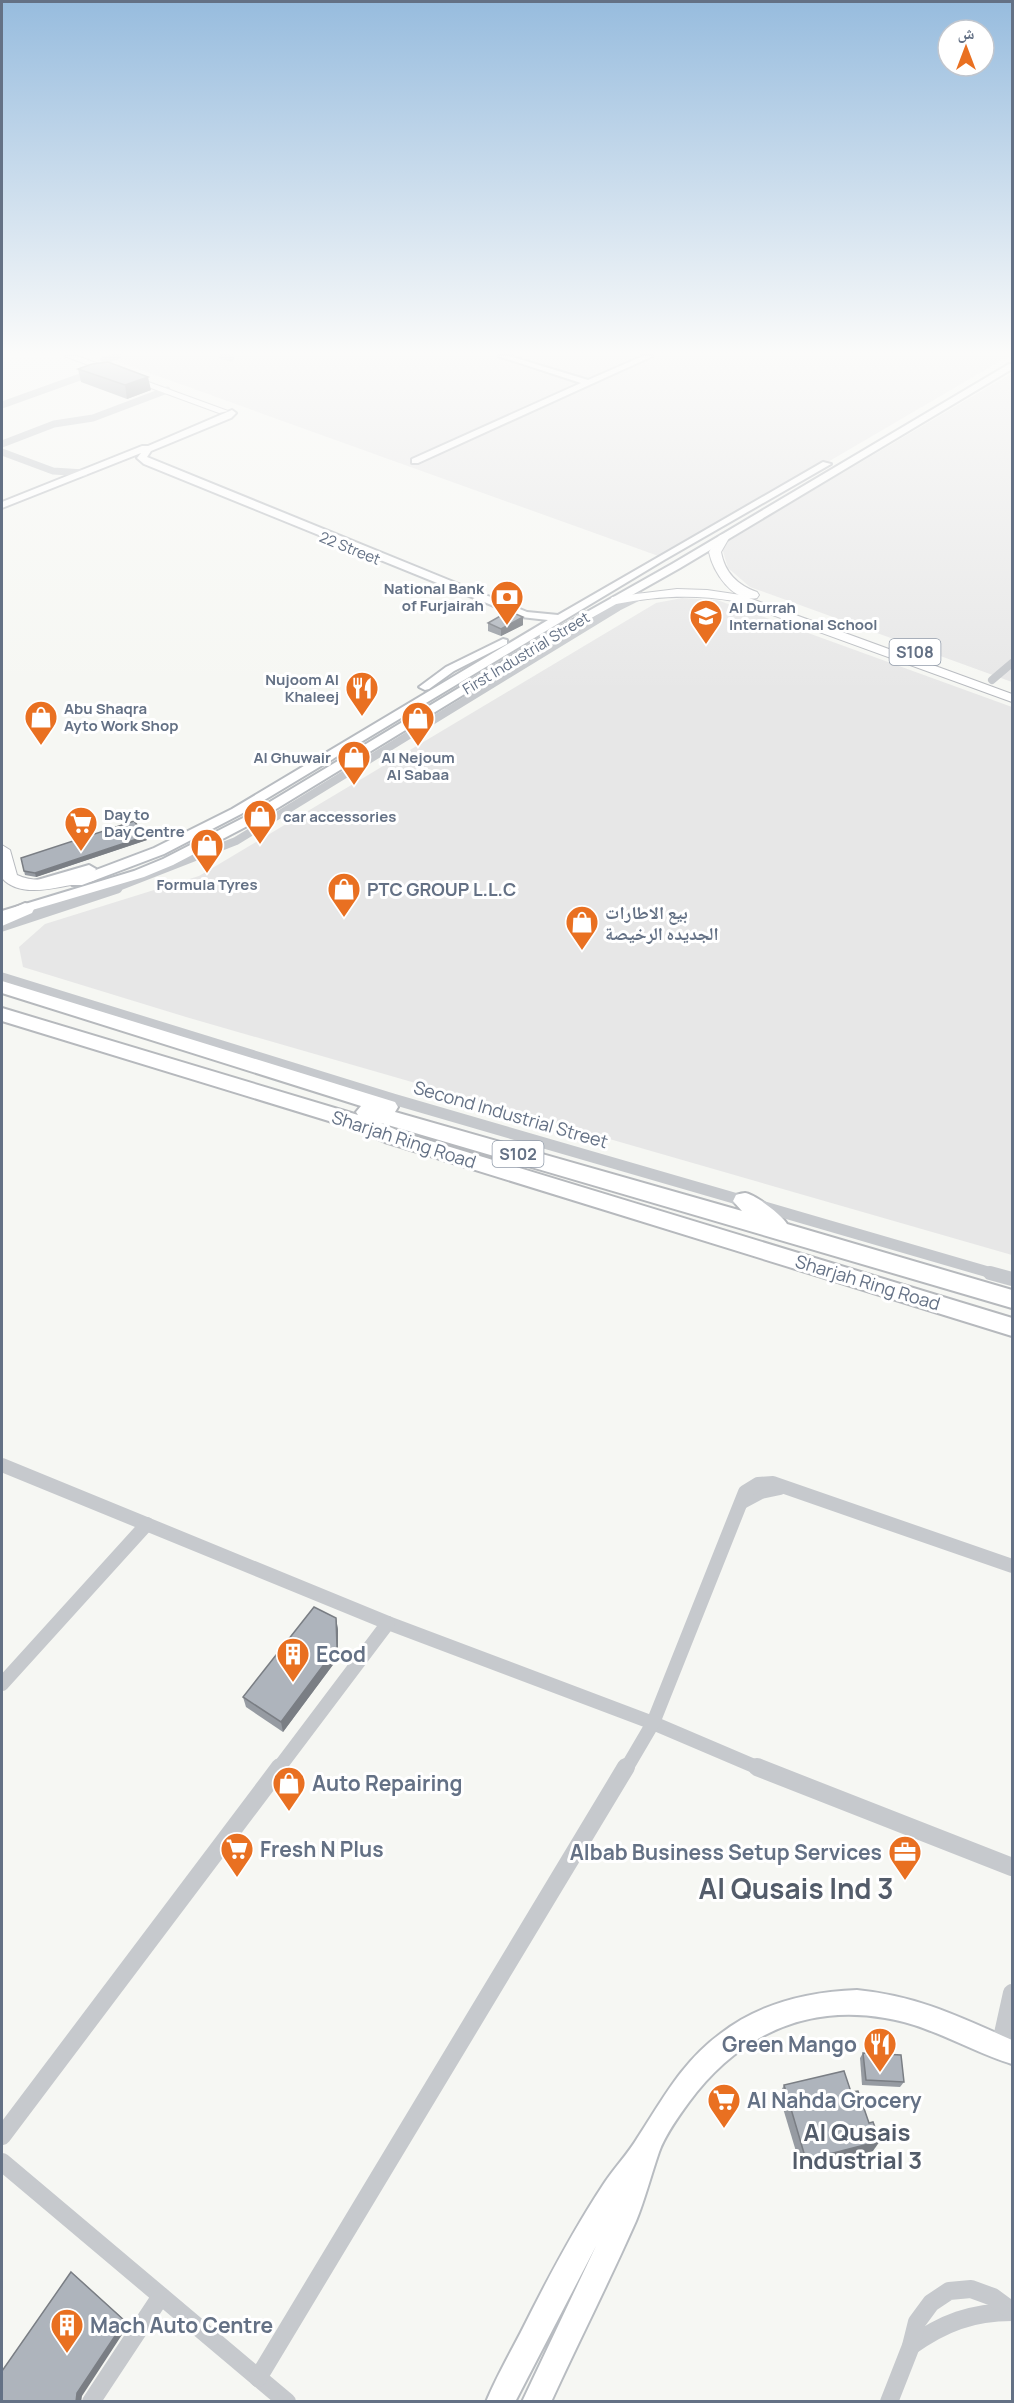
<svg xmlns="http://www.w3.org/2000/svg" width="1014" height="2403" viewBox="0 0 1014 2403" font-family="Manrope,'Noto Naskh Arabic',sans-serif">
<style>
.built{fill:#e7e7e7}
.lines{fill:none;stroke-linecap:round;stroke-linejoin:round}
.secondary-casing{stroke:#b8bcc1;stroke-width:4}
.primary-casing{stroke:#b7babf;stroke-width:2}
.highway-casing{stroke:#b6b9bd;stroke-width:4}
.street-far4{stroke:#c6c9cd;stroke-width:7}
.street-far3{stroke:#c6c9cd;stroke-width:8}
.street-far2{stroke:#c6c9cd;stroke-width:11}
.street-far1{stroke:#c6c9cd;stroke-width:14}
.street{stroke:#c6c9cd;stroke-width:18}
.secondary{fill:#fff;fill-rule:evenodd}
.primary{fill:#fff;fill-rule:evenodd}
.highway{fill:#fff;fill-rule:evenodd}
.wall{fill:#969ba2}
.shaded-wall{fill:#7a7e84}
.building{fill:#aeb4bc;stroke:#7a7e84;stroke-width:1.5}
.labels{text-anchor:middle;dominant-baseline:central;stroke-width:6;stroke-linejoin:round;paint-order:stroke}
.far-street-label{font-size:15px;fill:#647185;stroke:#fff}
.far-poi-label{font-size:15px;font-weight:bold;fill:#647185;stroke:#fff;text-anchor:start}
.shield{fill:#fff;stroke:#929caa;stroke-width:1.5}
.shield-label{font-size:16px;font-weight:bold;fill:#647185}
.poi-label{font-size:18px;font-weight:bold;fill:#647185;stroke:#fff;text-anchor:start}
.street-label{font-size:18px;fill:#647185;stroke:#fff}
.near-poi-label{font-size:21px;font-weight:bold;fill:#647185;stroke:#fff;text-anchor:start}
.near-neighbourhood-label{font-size:24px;font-weight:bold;fill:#535c6a;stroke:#fff}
.near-district-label{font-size:28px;font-weight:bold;fill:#535c6a;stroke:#fff}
</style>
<rect width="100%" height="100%" fill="#f6f7f3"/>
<!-- built -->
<g class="built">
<path d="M102 356H1009L664 558Z"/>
<path d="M1012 373V682L750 587 728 568 722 548 729 540Z"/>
<path d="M682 598 717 600 1012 707V1255L186 1017 23 967 19 947 45 924 199 876 656 603Z"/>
</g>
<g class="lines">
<defs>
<g id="secondary">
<path d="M498 356H509L588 380 643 356H653L418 463H412V459L581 383Z"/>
<path d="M1009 364H1012V369L680 568 563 634 253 823 173 865 144 877 2 919V911L134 871 163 859 245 817 555 630 672 564Z"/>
<path d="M232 410 236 413 231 418 151 451 147 457 527 612 558 615 823 462 831 464 664 560 241 814 164 854 82 885H72L70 882 72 879 154 848 232 809 548 620 521 617 144 464 137 458 141 453 2 508V502L142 446H148Z"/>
<path d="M503 639 507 640V644L454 671 429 689 425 690 419 687 446 667Z"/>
<path d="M89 865 96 869 94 872 39 888 32 884 34 881Z"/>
<path d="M857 1990C917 1996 958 2016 1012 2040V2064C969 2051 931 2025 885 2018 804 2004 737 2037 689 2102 678 2117 665 2135 659 2152 651 2175 645 2199 636 2221 609 2282 579 2341 551 2402H522L596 2246 515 2402H486C496 2378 509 2355 521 2332 546 2282 572 2232 603 2185 614 2168 628 2154 638 2137 663 2099 682 2062 720 2034 760 2003 807 1992 857 1990Z"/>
</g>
<g id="primary">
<path d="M64 356H77L228 411 219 413Z"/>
<path d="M723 534 729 538 721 552C725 573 737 585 757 592L759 595 757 598C733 603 713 572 709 552L719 536Z"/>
<path d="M677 589 707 590 741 595 1012 694V702L734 601C694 594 656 596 616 604L610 600 612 597Z"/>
<path d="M2 845 10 850 17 875C40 886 67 875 91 872L99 877C93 883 85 882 76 884 55 888 19 898 2 878Z"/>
</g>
<g id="highway">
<path d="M25 903 32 905 34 909 32 913 2 926V913Z"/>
<path d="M2 981 395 1102 398 1107 395 1112 742 1211 733 1201 736 1195C739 1194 743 1193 745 1193 755 1194 783 1216 787 1224L1012 1290V1308L381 1123 401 1132 1012 1318V1336L385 1142 355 1129 2 1021V1008L358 1115 356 1112 361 1106 2 993Z"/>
</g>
</defs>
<!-- secondary casing -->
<use href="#secondary" class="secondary-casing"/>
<!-- primary casing -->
<use href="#primary" class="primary-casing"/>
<!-- highway casing -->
<use href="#highway" class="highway-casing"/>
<!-- street-far4 -->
<g class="street-far4">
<path d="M223 356 231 358"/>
<path d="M104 360 118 356"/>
<path d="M2 405 94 372"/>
<path d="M2 444 54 424 93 418 167 390"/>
<path d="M2 452 53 471 84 473"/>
</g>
<!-- street-far3 -->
<g class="street-far3">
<path d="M992 680 1012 663"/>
<path d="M113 889 236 841 618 607 640 596"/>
</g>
<!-- street-far2 -->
<g class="street-far2">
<path d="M2 926 117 888"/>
<path d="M2 978 393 1099 995 1274"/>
</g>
<!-- street-far1 -->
<g class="street-far1">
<path d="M990 1273 1012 1279"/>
<path d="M2 1465 388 1623 653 1723 761 1769"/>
<path d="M742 1502 761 1492 780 1488"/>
<path d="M2 1684 147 1524"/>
<path d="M278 1769 388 1623"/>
<path d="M626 1769 653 1723 745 1492 758 1484 773 1483 1012 1566"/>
</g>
<!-- street -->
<g class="street">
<path d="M757 1767 1012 1867"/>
<path d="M1000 2047 1012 1993"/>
<path d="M2 2136 280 1767"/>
<path d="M2 2162 287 2402"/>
<path d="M911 2346C943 2323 972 2312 1012 2312"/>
<path d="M258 2378 626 1767"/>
<path d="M91 2402 161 2296"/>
<path d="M889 2402 911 2346 917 2322 931 2303 949 2291 971 2289 993 2297 1012 2311"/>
</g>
<!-- secondary -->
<use href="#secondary" class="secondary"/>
<!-- primary -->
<use href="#primary" class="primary"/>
<!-- highway -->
<use href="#highway" class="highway"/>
</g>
<!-- wall -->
<g class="wall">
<path d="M78 369 151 390 127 399 81 382Z"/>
<path d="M523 617V625L501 636 488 631V623Z"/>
<path d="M146 836 147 840 36 877 25 875 21 858Z"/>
<path d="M336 1618 338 1630V1658L283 1732 246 1707 243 1697Z"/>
<path d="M863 2053 904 2082 900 2087 862 2085 860 2058Z"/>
<path d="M784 2085 851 2092 873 2151 801 2168 779 2095Z"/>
</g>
<!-- shaded-wall -->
<g class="shaded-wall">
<path d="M148 377 151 390 127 399 125 385Z"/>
<path d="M523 617V625L501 636V629Z"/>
<path d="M146 836 147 840 36 877 35 873Z"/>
<path d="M336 1618 338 1630V1658L283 1732 281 1722Z"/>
<path d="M880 2141 873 2151 801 2168 806 2160Z"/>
<path d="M71 2272 129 2324 82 2396 81 2402H76Z"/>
</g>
<!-- building -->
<g class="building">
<path d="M108 362 148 377 125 385 78 369 92 364Z"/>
<path d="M509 611 523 617 501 629 488 623Z"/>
<path d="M134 821 146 836 35 873 24 871 21 858Z"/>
<path d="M314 1607 336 1618 337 1647 281 1722 243 1697Z"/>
<path d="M863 2053 901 2055 904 2082 866 2080Z"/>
<path d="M844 2071 851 2092 858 2091 869 2123 873 2122 880 2141 806 2160 784 2085Z"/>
<path d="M71 2272 125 2321 77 2393 76 2402H2V2371Z"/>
</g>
<!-- sky -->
<linearGradient id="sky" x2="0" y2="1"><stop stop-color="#97bcde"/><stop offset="0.51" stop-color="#fbfbfa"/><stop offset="1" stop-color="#fbfbfa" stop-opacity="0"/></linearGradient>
<rect width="1014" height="692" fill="url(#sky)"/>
<!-- icons -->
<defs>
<symbol id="bank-pin" viewBox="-11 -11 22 30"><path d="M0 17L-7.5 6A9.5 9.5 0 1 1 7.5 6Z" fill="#e97021" stroke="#fff"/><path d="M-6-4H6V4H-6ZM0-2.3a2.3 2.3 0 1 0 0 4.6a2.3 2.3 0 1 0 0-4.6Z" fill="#fff"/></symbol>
<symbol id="school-pin" viewBox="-11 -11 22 30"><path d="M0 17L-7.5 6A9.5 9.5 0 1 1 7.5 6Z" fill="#e97021" stroke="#fff"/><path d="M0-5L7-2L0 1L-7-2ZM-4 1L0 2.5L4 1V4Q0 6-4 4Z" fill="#fff"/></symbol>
<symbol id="restaurant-pin" viewBox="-11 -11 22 30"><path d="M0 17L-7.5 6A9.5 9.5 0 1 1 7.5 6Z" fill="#e97021" stroke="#fff"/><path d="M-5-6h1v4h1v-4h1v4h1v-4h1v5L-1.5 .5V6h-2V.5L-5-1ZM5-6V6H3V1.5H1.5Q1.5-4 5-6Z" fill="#fff"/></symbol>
<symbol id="shop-pin" viewBox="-11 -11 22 30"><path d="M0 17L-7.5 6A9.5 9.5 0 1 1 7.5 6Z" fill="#e97021" stroke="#fff"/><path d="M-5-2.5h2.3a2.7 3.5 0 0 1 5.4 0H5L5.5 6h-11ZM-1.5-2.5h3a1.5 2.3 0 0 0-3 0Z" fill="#fff"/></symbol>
<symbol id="supermarket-pin" viewBox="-11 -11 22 30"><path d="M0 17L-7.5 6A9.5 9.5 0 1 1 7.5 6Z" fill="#e97021" stroke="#fff"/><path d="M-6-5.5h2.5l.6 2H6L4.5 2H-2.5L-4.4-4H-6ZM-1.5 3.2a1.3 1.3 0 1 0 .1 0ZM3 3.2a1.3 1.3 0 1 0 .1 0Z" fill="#fff"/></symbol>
<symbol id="building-pin" viewBox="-11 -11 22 30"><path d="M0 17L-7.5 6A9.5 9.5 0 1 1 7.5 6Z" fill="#e97021" stroke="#fff"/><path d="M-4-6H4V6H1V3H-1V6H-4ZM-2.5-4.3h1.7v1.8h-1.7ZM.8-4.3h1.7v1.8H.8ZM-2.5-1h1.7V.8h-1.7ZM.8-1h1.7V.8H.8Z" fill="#fff"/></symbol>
<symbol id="office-pin" viewBox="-11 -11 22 30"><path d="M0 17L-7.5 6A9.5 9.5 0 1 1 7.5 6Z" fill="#e97021" stroke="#fff"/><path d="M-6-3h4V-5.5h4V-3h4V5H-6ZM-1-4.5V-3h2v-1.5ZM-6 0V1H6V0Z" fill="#fff"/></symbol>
</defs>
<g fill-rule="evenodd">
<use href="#bank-pin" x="488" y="578" width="38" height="52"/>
<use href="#school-pin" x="687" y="597" width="38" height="52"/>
<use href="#restaurant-pin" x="343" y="669" width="38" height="52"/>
<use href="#shop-pin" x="22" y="698" width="38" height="52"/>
<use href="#shop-pin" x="399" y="699" width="38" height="52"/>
<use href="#shop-pin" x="335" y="738" width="38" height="52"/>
<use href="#shop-pin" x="241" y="797" width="38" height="52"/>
<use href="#supermarket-pin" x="62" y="804" width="38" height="52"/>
<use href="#shop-pin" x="188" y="826" width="38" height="52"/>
<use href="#shop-pin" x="325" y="870" width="38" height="52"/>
<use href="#shop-pin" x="563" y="903" width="38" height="52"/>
<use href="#building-pin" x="274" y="1635" width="38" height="52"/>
<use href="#shop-pin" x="270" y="1764" width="38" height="52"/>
<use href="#supermarket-pin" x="218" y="1830" width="38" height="52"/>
<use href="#office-pin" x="886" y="1833" width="38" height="52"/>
<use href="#restaurant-pin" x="861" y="2025" width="38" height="52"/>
<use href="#supermarket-pin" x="705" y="2081" width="38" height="52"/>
<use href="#building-pin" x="48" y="2306" width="38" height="52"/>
</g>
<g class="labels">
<!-- far-street labels -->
<g class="far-street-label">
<text transform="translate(350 548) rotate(22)">22 Street</text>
<text transform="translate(526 653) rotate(-31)">First Industrial Street</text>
</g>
<!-- far-poi labels -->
<g class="far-poi-label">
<text x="484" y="588" text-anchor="end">National Bank<tspan x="484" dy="17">of Furjairah</tspan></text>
<text x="729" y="607">Al Durrah<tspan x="729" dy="17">International School</tspan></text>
<text x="339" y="679" text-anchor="end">Nujoom Al<tspan x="339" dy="17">Khaleej</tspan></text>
<text x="64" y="708">Abu Shaqra<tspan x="64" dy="17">Ayto Work Shop</tspan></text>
<text x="331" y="757" text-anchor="end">Al Ghuwair</text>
<text x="418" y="757" text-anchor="middle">Al Nejoum<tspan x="418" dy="17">Al Sabaa</tspan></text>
<text x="104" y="814">Day to<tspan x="104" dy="17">Day Centre</tspan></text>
<text x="283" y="816">car accessories</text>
<text x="207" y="884" text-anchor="middle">Formula Tyres</text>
</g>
<!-- shield labels -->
<g class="shield">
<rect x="889.5" y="639" width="51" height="26" rx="4.5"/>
<rect x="492.5" y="1141" width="51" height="26" rx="4.5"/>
</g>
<g class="shield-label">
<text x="915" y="652">S108</text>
<text x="518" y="1154">S102</text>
</g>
<!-- poi labels -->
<g class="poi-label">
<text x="367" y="889">PTC GROUP L.L.C</text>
<text x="605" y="912">بيع الاطارات<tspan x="605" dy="21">الجديده الرخيصة</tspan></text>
</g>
<!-- street labels -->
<g class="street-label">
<text transform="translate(511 1114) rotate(16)">Second Industrial Street</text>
<text transform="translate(404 1139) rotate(18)">Sharjah Ring Road</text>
<text transform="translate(868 1282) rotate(17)">Sharjah Ring Road</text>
</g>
<!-- near-poi labels -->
<g class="near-poi-label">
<text x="316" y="1654">Ecod</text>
<text x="312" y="1783">Auto Repairing</text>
<text x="260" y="1849">Fresh N Plus</text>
<text x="882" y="1852" text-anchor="end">Albab Business Setup Services</text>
<text x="857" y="2044" text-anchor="end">Green Mango</text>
<text x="747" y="2100">Al Nahda Grocery</text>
<text x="90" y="2325">Mach Auto Centre</text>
</g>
<!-- near-neighbourhood labels -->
<g class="near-neighbourhood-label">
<text x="857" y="2131">Al Qusais<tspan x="857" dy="28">Industrial 3</tspan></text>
</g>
<!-- near-district labels -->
<g class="near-district-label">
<text x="796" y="1888">Al Qusais Ind 3</text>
</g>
</g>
<!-- border -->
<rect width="1014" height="2403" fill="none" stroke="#647185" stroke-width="6"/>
<!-- north arrow -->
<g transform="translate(966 48)"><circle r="28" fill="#ffffff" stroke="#c1c6ce" stroke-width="1.5"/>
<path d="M0-4.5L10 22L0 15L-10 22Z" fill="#e97021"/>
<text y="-9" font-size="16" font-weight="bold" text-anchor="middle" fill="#647185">ش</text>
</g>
</svg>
